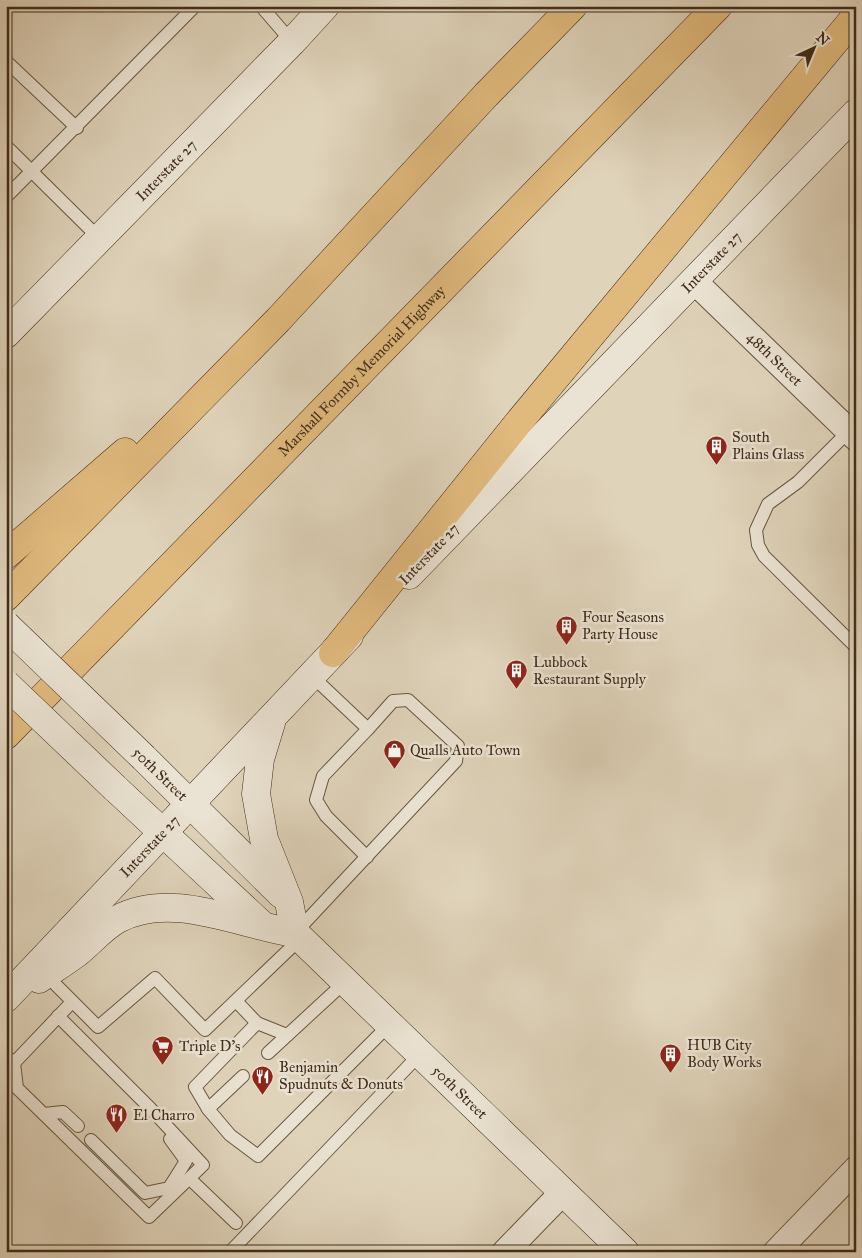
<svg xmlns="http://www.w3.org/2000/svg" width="862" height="1258" viewBox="0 0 862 1258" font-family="'IM FELL Great Primer',serif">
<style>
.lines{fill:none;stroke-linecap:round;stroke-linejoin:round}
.service-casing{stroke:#685642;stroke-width:14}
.minor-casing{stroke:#685642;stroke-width:27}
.secondary-casing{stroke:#412c1a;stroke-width:29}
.motorway-casing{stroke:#412c1a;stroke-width:29}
.service{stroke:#eae2d2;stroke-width:12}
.minor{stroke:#eae2d2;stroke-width:25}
.secondary{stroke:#eae2d2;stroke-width:28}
.motorway{stroke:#e0ba7d;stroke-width:28}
.secondary-bridge-casing{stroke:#412c1a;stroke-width:29;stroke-linecap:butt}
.secondary-bridge{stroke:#eae2d2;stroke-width:28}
.labels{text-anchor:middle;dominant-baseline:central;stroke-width:5;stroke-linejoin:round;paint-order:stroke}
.street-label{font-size:15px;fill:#412c1a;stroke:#eae2d2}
.poi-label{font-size:15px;fill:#412c1a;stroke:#eae2d2;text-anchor:start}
</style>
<rect width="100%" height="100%" fill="#dfd3ba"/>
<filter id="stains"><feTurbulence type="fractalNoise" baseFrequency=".004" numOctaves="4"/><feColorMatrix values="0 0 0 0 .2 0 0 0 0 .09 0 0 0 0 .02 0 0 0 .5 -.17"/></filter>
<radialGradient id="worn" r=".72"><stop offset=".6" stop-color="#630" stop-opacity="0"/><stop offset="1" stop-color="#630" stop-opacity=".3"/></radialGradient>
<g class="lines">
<defs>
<g id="service">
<path d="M261 6 292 42"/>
<path d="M6 61 77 128"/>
<path d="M6 146 98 237"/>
<path d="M6 197 195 6"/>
<path d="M849 431 798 482 768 504 756 530 758 545 764 556 856 647"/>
<path d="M367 857 326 816 316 800 323 776 368 729"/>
<path d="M296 932 456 761 458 746 408 700 393 701 368 729 312 676"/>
<path d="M45 974 98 1027 155 978 205 1030 300 939"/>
<path d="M236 1001 257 1023"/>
<path d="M268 1053 345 982"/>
<path d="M6 1056 14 1063 17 1088 149 1217 203 1165 150 1108 58 1016"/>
<path d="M14 1063 72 1002"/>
<path d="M243 1076 208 1109 230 1135 258 1156 389 1025"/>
<path d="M208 1109 195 1087 257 1023 287 1035"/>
<path d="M44 1114 63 1112 78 1126"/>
<path d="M91 1140 145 1193 169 1188 186 1161 170 1139"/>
<path d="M190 1179 236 1223"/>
<path d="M230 1252 420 1054"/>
</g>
<g id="minor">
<path id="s1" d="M694 281 856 438"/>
<path d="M505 1252 563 1192"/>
<path d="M776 1252 856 1169"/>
</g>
<g id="secondary">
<path id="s2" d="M6 334 292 42 325 6"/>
<path id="s3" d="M409 575 856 113"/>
<path d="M271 723 260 759 256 794 264 839 289 902 295 933"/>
<path d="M144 758 281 894"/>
<path d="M115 788 261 924"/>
<path id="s4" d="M39 979C52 970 65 962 77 953 91 942 103 927 118 919 172 890 240 925 295 933L625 1252"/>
<path id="s5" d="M6 998 349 636"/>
</g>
<g id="motorway">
<path d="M6 555 125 452"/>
<path d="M6 597 278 320 486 95 573 6"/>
<path d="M333 653 518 423 856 16"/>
<path id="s6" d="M6 735 718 6"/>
</g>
</defs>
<!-- service casing -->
<use href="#service" class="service-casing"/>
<!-- minor casing -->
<use href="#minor" class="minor-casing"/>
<!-- secondary casing -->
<use href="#secondary" class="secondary-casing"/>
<!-- motorway casing -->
<use href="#motorway" class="motorway-casing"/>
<!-- service -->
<use href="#service" class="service"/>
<!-- minor -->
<use href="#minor" class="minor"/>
<!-- secondary -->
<use href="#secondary" class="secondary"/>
<!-- motorway -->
<use href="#motorway" class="motorway"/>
<defs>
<g id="secondary-bridge">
<path d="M6 625 144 758"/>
<path d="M6 684 115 788"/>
</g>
</defs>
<!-- secondary-bridge casing -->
<use href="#secondary-bridge" class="secondary-bridge-casing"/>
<!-- secondary-bridge -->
<use href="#secondary-bridge" class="secondary-bridge"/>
</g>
<!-- icons -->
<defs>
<symbol id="building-pin" viewBox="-11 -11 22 30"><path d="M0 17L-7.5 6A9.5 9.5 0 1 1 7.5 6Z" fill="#8f2418" stroke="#eae2d2"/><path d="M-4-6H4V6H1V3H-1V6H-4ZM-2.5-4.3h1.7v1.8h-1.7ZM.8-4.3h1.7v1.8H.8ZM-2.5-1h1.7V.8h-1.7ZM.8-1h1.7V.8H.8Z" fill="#fff"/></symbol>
<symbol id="shop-pin" viewBox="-11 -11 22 30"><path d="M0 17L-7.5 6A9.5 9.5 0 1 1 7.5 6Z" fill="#8f2418" stroke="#eae2d2"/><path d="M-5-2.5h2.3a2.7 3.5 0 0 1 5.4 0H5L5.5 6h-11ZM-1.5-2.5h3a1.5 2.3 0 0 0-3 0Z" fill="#fff"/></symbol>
<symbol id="supermarket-pin" viewBox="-11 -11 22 30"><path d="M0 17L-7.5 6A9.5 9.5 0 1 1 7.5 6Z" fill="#8f2418" stroke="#eae2d2"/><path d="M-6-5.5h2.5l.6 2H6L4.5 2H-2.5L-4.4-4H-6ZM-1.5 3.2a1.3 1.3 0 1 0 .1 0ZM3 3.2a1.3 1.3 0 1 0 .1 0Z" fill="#fff"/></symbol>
<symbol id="restaurant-pin" viewBox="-11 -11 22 30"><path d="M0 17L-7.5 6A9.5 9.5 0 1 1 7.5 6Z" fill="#8f2418" stroke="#eae2d2"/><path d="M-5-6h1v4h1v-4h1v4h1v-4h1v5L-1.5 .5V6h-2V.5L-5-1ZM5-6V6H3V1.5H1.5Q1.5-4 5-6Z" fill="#fff"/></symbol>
</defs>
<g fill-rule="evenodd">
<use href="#building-pin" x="704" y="434" width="25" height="34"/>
<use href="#building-pin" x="554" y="614" width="25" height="34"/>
<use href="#building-pin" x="504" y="658" width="25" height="34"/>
<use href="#shop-pin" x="382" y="738" width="25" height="34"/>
<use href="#supermarket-pin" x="150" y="1034" width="25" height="34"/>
<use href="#building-pin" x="658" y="1042" width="25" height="34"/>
<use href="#restaurant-pin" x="250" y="1064" width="25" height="34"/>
<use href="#restaurant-pin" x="104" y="1102" width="25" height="34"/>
</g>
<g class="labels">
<!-- street labels -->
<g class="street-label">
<text stroke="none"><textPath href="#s2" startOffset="229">Interstate 27</textPath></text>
<text stroke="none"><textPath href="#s3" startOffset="435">Interstate 27</textPath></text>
<text stroke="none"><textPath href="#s1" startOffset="112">48th Street</textPath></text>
<text stroke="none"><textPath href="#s6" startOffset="509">Marshall Formby Memorial Highway</textPath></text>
<text transform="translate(429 554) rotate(-46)">Interstate 27</text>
<text transform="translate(160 774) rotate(44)">50th Street</text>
<text stroke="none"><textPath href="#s5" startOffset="209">Interstate 27</textPath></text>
<text stroke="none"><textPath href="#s4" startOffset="510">50th Street</textPath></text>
</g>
<!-- poi labels -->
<g class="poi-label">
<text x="732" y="437">South<tspan x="732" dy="17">Plains Glass</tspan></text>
<text x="582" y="617">Four Seasons<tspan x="582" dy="17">Party House</tspan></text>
<text x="533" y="662">Lubbock<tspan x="533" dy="17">Restaurant Supply</tspan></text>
<text x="410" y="750">Qualls Auto Town</text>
<text x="687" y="1045">HUB City<tspan x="687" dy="17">Body Works</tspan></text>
<text x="179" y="1046">Triple D's</text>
<text x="279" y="1067">Benjamin<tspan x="279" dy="17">Spudnuts &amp; Donuts</tspan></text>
<text x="133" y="1115">El Charro</text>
</g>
</g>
<!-- margin -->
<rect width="862" height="1258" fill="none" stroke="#dfd3ba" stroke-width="25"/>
<rect x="8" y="8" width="847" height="1243" fill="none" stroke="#412c1a" stroke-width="2.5"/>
<rect x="12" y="12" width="837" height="1233" fill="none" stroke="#412c1a"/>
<!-- north arrow -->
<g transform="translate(814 48) rotate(44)" stroke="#eae2d2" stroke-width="4" paint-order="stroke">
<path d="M0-4L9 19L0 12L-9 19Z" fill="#412c1a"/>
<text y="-8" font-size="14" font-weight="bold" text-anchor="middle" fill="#412c1a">N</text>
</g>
<rect width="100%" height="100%" filter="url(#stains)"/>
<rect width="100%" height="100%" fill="url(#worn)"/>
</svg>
